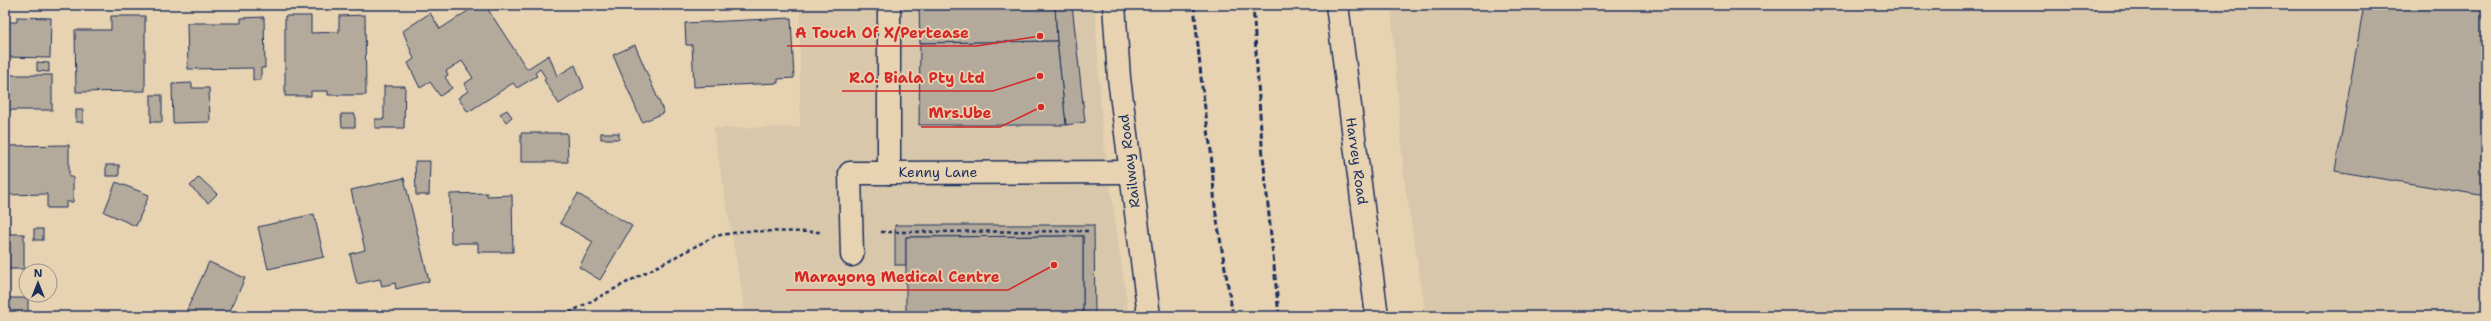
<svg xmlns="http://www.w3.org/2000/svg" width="2491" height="321" viewBox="0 0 2491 321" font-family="'Shantell Sans',sans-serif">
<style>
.built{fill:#d8c7ab}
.building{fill:#b4aa9c;stroke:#1b2f5e}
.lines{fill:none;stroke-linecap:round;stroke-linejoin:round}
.minor-casing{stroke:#1b2f5e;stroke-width:25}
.path{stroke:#1b2f5e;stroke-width:2.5;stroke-dasharray:4 3;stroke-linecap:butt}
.minor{stroke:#e7d3b1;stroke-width:22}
.rail{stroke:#1b2f5e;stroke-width:3;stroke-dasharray:6 3;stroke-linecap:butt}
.labels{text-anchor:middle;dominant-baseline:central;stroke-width:3.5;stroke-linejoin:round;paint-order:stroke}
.street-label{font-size:14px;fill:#1b2f5e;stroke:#e7d3b1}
.leader{fill:none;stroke:#d62828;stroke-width:1.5}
.callout-dot{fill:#d62828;stroke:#e7d3b1;stroke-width:1.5}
.callout-label{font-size:15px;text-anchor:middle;font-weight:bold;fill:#d62828;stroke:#e7d3b1;stroke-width:3.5;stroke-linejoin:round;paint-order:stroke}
</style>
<rect width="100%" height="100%" fill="#e7d3b1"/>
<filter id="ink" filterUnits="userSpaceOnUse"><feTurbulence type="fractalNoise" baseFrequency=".025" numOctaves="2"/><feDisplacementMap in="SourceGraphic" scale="8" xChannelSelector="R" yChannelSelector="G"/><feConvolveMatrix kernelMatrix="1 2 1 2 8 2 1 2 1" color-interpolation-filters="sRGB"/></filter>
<g filter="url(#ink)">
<!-- built -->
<g class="built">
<path d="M800 5H1095L1102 129 1129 316H746L713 128 800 127Z"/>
<path d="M1391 5H2486V316H1426L1404 179Z"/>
</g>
<!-- building -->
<g class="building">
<path d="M477 5H485L527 69 549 55 557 76 575 65 584 88 559 104 544 80 546 78 540 69 535 73 537 76 517 88 513 83 468 112 458 98 468 91 464 84 473 78 462 61 446 71 448 75 445 77 452 88 440 96 430 82 420 88 408 63 414 59 403 31 430 13 440 29Z"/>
<path d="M919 5H1055L1057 41 920 43Z"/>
<path d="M1055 5H1072L1085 122 1066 125 1057 41Z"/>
<path d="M2364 5H2486V196L2335 171Z"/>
<path d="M365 15 366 95H328V91H311V96H285V16H311V33L339 32V16Z"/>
<path d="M111 16H145V91L76 92 75 30H111Z"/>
<path d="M17 17 51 18 50 58 5 57V22H17Z"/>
<path d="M264 17 265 68H261V80H253V68L188 69 187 23H241V18Z"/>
<path d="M791 18 794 78 778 79V83L694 87 692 45H686L685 23Z"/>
<path d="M1057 41 1066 125H919L920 43Z"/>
<path d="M635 45 664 113 642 122 613 55Z"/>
<path d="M37 62 49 63V72L37 71Z"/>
<rect x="5" y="75" width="47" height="35"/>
<path d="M192 83V88H209L210 122 173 123 172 84Z"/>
<path d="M384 86H405L404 128H375V119H384Z"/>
<rect x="151" y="95" width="11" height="27"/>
<rect x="76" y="110" width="7" height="12"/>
<path d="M507 110 512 117 506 122 500 114Z"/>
<path d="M341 114H355V127H342Z"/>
<path d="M521 133H567L568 162H521Z"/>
<rect x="601" y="133" width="18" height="6"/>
<path d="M69 145V177H73V202H66V208H47V194L5 195V146Z"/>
<path d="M415 161H430L429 195H416Z"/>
<rect x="106" y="165" width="13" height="11"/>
<path d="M199 177 217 194 208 203 190 186Z"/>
<path d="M404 178 429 281 396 289 395 283 382 286 380 279 357 284 350 254 365 250 351 190Z"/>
<path d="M116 182 149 195 136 226 104 212Z"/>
<path d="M487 193V196L512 195 513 252H478V243H451L450 194Z"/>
<path d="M578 194 632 226 600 280 579 267 593 242 560 223Z"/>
<path d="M314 214 324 257 268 269 258 227Z"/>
<path d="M895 225H1094L1095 316H1083V236L906 237V265H895Z"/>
<rect x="34" y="229" width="9" height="11"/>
<rect x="5" y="234" width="19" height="35"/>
<path d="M1083 236V316H906V237Z"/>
<path d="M209 262 245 278 230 311 240 316H184Z"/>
<rect x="9" y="298" width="19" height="17"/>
</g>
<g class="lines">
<defs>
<g id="minor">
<path d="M889 5V173L1131 172"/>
<path d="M1114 5 1119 78 1149 316"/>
<path d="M1337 5 1377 316"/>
<path d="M852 255 850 173H889"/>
</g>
</defs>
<!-- minor casing -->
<use href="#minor" class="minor-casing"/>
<!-- path -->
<g class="path">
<path d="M881 232 1090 231"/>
<path d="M563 316 715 236 745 231 822 232"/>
</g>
<!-- minor -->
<use href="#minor" class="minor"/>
<!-- rail -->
<g class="rail">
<path d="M1194 5 1202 87 1211 151 1215 208 1233 316"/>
<path d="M1253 5 1262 145 1279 316"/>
</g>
</g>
</g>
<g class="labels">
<!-- street labels -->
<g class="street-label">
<text transform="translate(1129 161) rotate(-97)">Railway Road</text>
<text transform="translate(1357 161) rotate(82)">Harvey Road</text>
<text x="938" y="172">Kenny Lane</text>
</g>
</g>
<!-- callouts -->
<path class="leader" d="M1040 36L977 46H787M1040 76L993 91H842M1041 107L1000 127H921M1054 265L1008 290H786"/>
<g class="callout-dot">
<circle cx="1040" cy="36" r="4"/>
<circle cx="1040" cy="76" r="4"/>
<circle cx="1041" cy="107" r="4"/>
<circle cx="1054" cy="265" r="4"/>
</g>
<g class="callout-label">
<text x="882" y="38">A Touch Of X/Pertease</text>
<text x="917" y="83">R.O. Biala Pty Ltd</text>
<text x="960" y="118">Mrs.Ube</text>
<text x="897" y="282">Marayong Medical Centre</text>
</g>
<!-- margin -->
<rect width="2491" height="321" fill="none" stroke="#e7d3b1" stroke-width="20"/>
<rect x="10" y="10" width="2471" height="301" fill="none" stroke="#1b2f5e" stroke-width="1.5" filter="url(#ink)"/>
<!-- north arrow -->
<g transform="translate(38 283)"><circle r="19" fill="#e7d3b1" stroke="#959190"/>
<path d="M0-3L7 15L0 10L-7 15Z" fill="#1b2f5e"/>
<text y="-6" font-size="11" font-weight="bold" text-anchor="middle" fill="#1b2f5e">N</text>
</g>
</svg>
